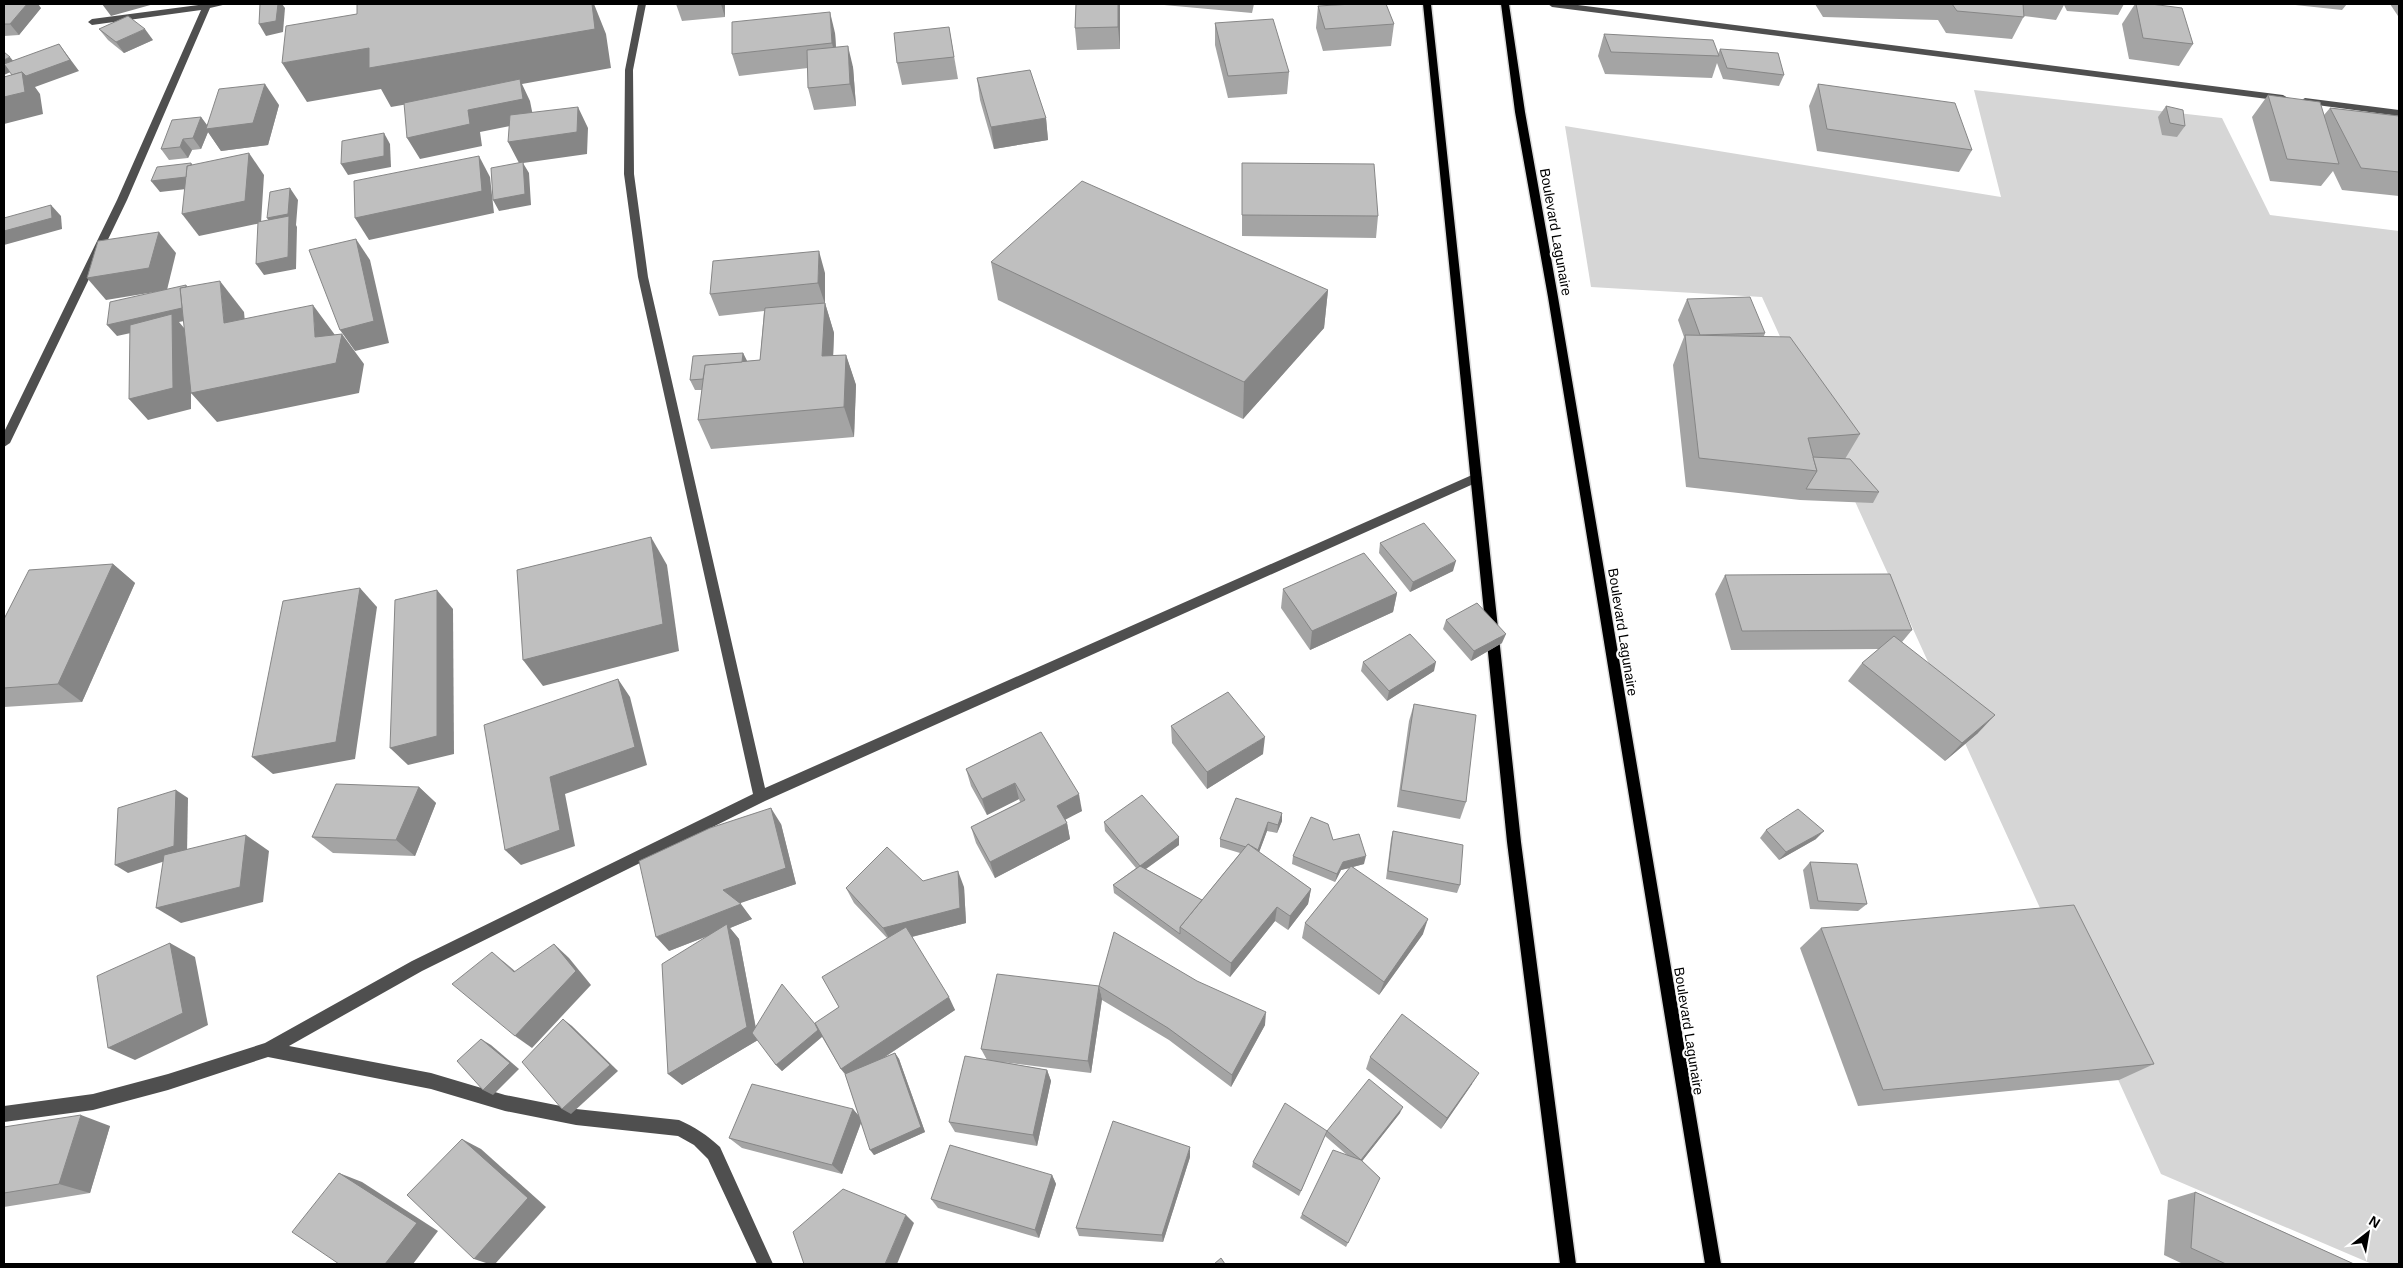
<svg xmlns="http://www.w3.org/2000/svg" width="2403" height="1268" viewBox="0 0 2403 1268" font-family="Arial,sans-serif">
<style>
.green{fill:#d6d6d6}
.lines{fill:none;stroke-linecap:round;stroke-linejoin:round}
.major-casing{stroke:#dbdbdb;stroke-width:3}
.minor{fill:#4f4f4f;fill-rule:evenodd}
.major{fill:#000;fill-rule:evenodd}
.wall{fill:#a4a4a4}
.shaded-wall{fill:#868686}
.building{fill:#bfbfbf;stroke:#868686}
.labels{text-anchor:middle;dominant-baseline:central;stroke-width:4.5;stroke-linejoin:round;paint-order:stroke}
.street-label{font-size:14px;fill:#000;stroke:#fff}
</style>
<rect width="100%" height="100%" fill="#fff"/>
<!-- green -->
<path class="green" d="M1974 90 2222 118 2270 215 2399 231V1264H2372L2161 1174 1762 297 1591 287 1565 126 2001 197Z"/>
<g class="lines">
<defs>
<g id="major">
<path d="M1423 4H1431L1521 842 1576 1264H1560L1507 842Z"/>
<path d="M1501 4H1509L1525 112 1558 297 1721 1264H1705L1548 297 1515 112Z"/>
</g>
</defs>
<!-- major casing -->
<use href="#major" class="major-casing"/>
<!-- minor -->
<g class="minor">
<path d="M206 4H227L210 8 127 200 10 443 4 447V432L117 200 201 10 92 25 88 22 92 19Z"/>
<path d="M638 4H646L633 70 634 174 648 277 765 788 1472 475H1480L1482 478 1480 481 765 801 422 971 289 1046 431 1073 505 1095 576 1109 679 1120C695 1127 707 1135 720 1147L773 1264H757L708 1159 694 1145 678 1136 576 1125 505 1111 431 1089 268 1057 168 1090 93 1110 4 1122V1106L93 1094 168 1074 265 1043 412 961 753 794 638 277 624 174 625 70Z"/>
<path d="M1548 4H1570L2283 95 2288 98 2283 101 1552 7Z"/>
<path d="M2305 98 2399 110V116L2302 103 2300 101Z"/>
</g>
<!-- major -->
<use href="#major" class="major"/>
</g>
<!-- wall -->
<g class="wall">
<path d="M4 4 41 8 19 35 4 36Z"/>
<path d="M676 4H725V17L682 21Z"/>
<path d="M1076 4H1120V49L1077 50 1075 28Z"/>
<path d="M1153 4H1254L1252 13Z"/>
<path d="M1815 4H2124L2118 15 2067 11 2064 5 2056 20 2024 16 2012 39 1946 33 1938 20 1823 17Z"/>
<path d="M2135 4H2151L2193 44 2179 66 2129 59 2122 24Z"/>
<path d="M2286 4H2347L2342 10Z"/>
<path d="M2390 4H2399V17L2398 16Z"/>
<path d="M1318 6 1394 24 1391 46 1323 51 1316 28Z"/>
<path d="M1215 23 1289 72 1287 94 1228 98 1215 45Z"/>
<path d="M949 27 958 79 902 85 897 63Z"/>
<path d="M99 29 153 40 124 53 108 40Z"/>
<path d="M835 33 836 47 853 67 856 106 814 110 808 88V68L739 76 732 54Z"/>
<path d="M1604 34 1718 54 1720 49 1784 75 1779 86 1723 79 1717 63 1712 78 1605 74 1598 56Z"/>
<path d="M977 78 1046 118 1048 140 994 149 980 100Z"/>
<path d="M1818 84 1972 150 1959 172 1817 151 1809 106Z"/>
<path d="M2268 95 2324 115 2330 108 2399 116V196L2342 190 2333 171 2321 186 2270 181 2252 117Z"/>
<path d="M279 105 268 145 221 151 208 132 201 149 192 150 188 158 169 160 161 149 201 117 207 125Z"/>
<path d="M2166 106 2185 126 2177 137 2162 135 2158 117Z"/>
<path d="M1242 163 1378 216 1376 238 1242 236Z"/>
<path d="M991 262 1328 290 1324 328 1243 419 998 300Z"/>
<path d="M825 273V303L834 333 833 356 846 355 856 385 854 437 711 449 698 420 702 390H695L690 380 743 353 747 361 760 360 764 311 719 316 710 294Z"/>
<path d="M1687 299 1765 333 1764 336 1860 434 1845 459 1879 492 1873 503 1800 500 1686 487 1673 365 1684 337 1678 320Z"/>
<path d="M1380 543 1453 571 1410 592 1379 553Z"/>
<path d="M113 564 135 583 82 702 4 707V619Z"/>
<path d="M1725 575 1912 630 1902 642 1978 733 1945 761 1848 681 1862 663 1879 649 1731 650 1715 594Z"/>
<path d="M1283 589 1397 593 1393 612 1310 650 1281 608Z"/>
<path d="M1446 620 1502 643 1471 661 1443 629Z"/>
<path d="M1363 662 1434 671 1387 701 1361 671Z"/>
<path d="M1414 704 1466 802 1460 819 1397 807 1409 721Z"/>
<path d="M1171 726 1263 754 1207 789 1172 743Z"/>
<path d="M1041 732 1082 811 1065 819 1067 823 1070 839 995 878 976 843 971 827 1020 802 1019 799 987 815 971 786 966 769Z"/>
<path d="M419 787 436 803 415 856 333 853 312 837Z"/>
<path d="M1282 813V821L1277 833 1267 831 1259 852 1311 889 1308 904 1288 930 1275 921 1230 977 1114 893 1113 885 1136 868 1105 831 1104 822 1179 845 1146 869 1202 900 1240 853 1220 847V839Z"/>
<path d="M781 824 796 884 739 903 752 919 730 928 739 939 756 1028 815 1024 839 1007 887 938 854 903 846 888 923 881 964 887 966 923 912 937 955 1010 885 1057 895 1053 899 1059 925 1132 874 1155 861 1123 842 1174 742 1148 729 1138 853 1109 859 1116 845 1074 841 1069 822 1037 782 1071 776 1065 758 1040 682 1085 708 936 669 951Z"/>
<path d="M1766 830 1816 839 1779 860 1760 838Z"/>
<path d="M1393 831 1460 885 1457 893 1386 879 1391 839Z"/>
<path d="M1333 840 1364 864 1353 867 1423 934 1379 995 1302 938 1305 923 1350 868 1341 870 1335 882 1292 864 1293 856Z"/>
<path d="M1810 862 1867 904 1858 911 1810 909 1803 870Z"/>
<path d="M1821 928 2154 1064 2119 1080 1858 1106 1800 948Z"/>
<path d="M1099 986 1265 1025 1231 1087 1169 1040 1102 1000Z"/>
<path d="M1099 986 1102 999 1091 1073 1002 1062 1047 1070 1051 1081 1037 1146 955 1132 949 1122 987 1060 981 1049Z"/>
<path d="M1370 1057 1472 1084 1441 1129 1366 1069Z"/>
<path d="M1400 1113 1362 1161 1380 1178 1346 1247 1300 1218 1302 1214 1347 1155 1325 1136 1327 1131Z"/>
<path d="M110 1126 90 1193 4 1207V1127Z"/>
<path d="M1327 1131 1299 1196 1252 1167 1253 1162Z"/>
<path d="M1190 1157 1163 1242 1079 1236 1076 1228Z"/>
<path d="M1052 1175 1056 1184 1039 1238 938 1208 931 1199Z"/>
<path d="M2195 1192 2354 1264H2183L2164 1255 2168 1200Z"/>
</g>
<!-- shaded-wall -->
<g class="shaded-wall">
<path d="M27 4H38L41 8 19 35 10 24Z"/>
<path d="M102 4H154L111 16Z"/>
<path d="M278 4H282L285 8 283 32 266 36 259 24Z"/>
<path d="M592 4H594L606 34 611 68 522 84 530 101 534 121 480 132 482 146 420 159 407 138 468 110 521 84 391 107 381 89 307 102 282 63Z"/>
<path d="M721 4H725V17Z"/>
<path d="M1118 4H1120V49L1118 27Z"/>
<path d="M830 12 835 33 837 65 832 43Z"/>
<path d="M145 29 153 40 124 53 116 42Z"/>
<path d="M59 44 79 71 35 87 40 94 43 114 4 124V97L22 72Z"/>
<path d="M848 46 853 67 856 106 850 84Z"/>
<path d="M10 57 19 68 4 75V60Z"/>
<path d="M265 84 279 105 268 145 221 151 208 132 201 149 193 138 201 117 209 128Z"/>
<path d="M578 107 588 128 587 154 523 163 529 173 531 205 499 211 493 200 519 163 508 142Z"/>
<path d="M1046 118 1048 140 994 149 991 127Z"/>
<path d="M384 133 390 144 391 167 348 175 341 164Z"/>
<path d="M183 139 192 150 188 158 180 147Z"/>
<path d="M249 153 264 175 261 223 199 236 182 214Z"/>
<path d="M479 156 490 177 494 213 369 240 355 218Z"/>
<path d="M191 163 199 174 195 188 160 192 151 181Z"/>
<path d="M290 188 298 200 296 225 297 227 296 269 264 275 256 264 275 229 267 218Z"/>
<path d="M51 205 61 216 62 229 4 245V231Z"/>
<path d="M159 232 176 253 167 290 106 300 87 278Z"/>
<path d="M356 239 370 260 389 343 355 351 340 330Z"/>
<path d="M819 251 825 273V303L834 333 832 386 822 356 825 304 818 283Z"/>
<path d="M220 281 244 312 248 353 224 323Z"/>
<path d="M186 285 195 296 194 319 179 322 190 335 315 337 313 305 335 335 342 334 364 364 359 393 217 422 191 393V409L148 420 129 399 172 324 117 336 107 325Z"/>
<path d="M1328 290 1324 328 1243 419 1244 382Z"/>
<path d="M743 353 748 363 741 375Z"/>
<path d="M846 355 856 385 854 437 844 407Z"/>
<path d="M651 537 667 565 679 651 543 686 523 660Z"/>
<path d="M1456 561 1453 571 1410 592 1413 582Z"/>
<path d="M113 564 135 583 82 702 58 684Z"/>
<path d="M360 588 377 607 355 759 273 774 252 757Z"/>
<path d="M437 590 453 609 454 754 408 765 390 748Z"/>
<path d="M1397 593 1393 612 1310 650 1312 631Z"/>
<path d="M1506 634 1502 643 1471 661 1474 651Z"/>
<path d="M1436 662 1434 671 1387 701 1389 691Z"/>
<path d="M618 679 630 697 647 765 565 794 575 846 521 865 505 850 550 777Z"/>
<path d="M1995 715 1978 733 1945 761 1962 743Z"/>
<path d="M1265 737 1263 754 1207 789V772Z"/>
<path d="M1015 783 1019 799 987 815 982 799Z"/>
<path d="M419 787 436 803 415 856 396 840Z"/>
<path d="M176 790 188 798 187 854 128 873 115 865Z"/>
<path d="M1079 794 1082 811 1061 822 1057 806Z"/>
<path d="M771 808 781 824 796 884 735 905 723 890Z"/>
<path d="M1282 813V821L1277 833 1278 825Z"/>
<path d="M1268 822 1267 831 1257 858 1258 850Z"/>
<path d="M1067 823 1070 839 995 878 990 862Z"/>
<path d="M1824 831 1816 839 1779 860 1786 852Z"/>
<path d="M246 835 269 851 263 902 181 923 156 908Z"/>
<path d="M1179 837V845L1140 873V866Z"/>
<path d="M1366 856 1364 864 1341 870 1335 882 1337 874 1343 862Z"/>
<path d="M958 871 964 887 966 923 891 942 883 928Z"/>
<path d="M1311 889 1308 904 1288 930 1290 916Z"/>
<path d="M741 904 752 919 730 928 739 939 758 1040 682 1085 668 1074 728 928 669 951 656 937Z"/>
<path d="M1277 907 1275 921 1230 977 1231 963Z"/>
<path d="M1428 919 1423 934 1379 995 1384 982Z"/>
<path d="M170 943 195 957 208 1025 135 1060 108 1048Z"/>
<path d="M554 944 569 958 591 985 532 1048 515 1036Z"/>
<path d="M492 952 509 966 531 985 514 972Z"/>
<path d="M1099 986 1102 999 1091 1073 1088 1061Z"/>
<path d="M949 997 955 1010 850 1080 841 1069Z"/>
<path d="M1266 1012 1265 1025 1231 1087 1232 1075Z"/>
<path d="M563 1019 572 1026 618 1071 571 1114 562 1109Z"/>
<path d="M819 1029 824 1035 782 1071 776 1065Z"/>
<path d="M481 1039 491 1045 519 1069 493 1095 483 1090Z"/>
<path d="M895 1053 899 1059 925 1132 874 1155 870 1150Z"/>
<path d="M1047 1070 1051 1081 1037 1146 1033 1135Z"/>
<path d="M1479 1073 1472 1084 1441 1129 1447 1118Z"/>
<path d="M1403 1107 1400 1113 1359 1165 1361 1160Z"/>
<path d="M853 1109 862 1120 842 1174 832 1165Z"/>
<path d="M81 1115 110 1126 90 1193 59 1184Z"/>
<path d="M462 1139 481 1149 546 1207 495 1264H489L474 1259Z"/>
<path d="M1190 1147V1157L1163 1242 1162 1235Z"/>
<path d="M339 1173 362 1182 438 1231 413 1264H385Z"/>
<path d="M1052 1175 1056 1184 1039 1238 1035 1230Z"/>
<path d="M906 1215 914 1223 897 1264H885Z"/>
</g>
<!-- building -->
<g class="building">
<path d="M4 4H27L10 24H4Z"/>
<path d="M260 4H278L276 21 259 24Z"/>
<path d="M357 4H592L595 29 369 68V48L282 63 286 26 357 14Z"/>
<path d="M1076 4H1118V27L1075 28Z"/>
<path d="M1353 4H1386L1394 24 1325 29 1318 6Z"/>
<path d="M1952 4H2023L2024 17 1957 11Z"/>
<path d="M2136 4H2151L2182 8 2193 44 2143 38Z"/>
<path d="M830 12 832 43 732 54V22Z"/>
<path d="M128 16 145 29 116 42 99 29Z"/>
<path d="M1273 19 1289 72 1228 76 1215 23Z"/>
<path d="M949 27 954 57 897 63 894 33Z"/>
<path d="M1604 34 1713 40 1719 56 1611 52Z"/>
<path d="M59 44 70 60 26 76 22 72 12 75 4 64Z"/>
<path d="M848 46 850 84 808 88 807 50Z"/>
<path d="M1720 49 1778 53 1784 75 1727 68Z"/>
<path d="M4 52 10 57 4 60Z"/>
<path d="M1030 70 1046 118 991 127 977 78Z"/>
<path d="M22 72 25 92 4 97V77Z"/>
<path d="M520 79 523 99 468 110 470 124 407 138 404 103Z"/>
<path d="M265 84 253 123 206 129 219 89Z"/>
<path d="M1818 84 1955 103 1972 150 1827 129Z"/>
<path d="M2268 95 2320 102 2339 164 2287 159Z"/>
<path d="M2166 106 2183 110 2185 126 2170 123Z"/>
<path d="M578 107 577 132 508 142 510 115Z"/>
<path d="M2330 108 2399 116V172L2361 168Z"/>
<path d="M201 117 193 138 183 139 180 147 161 149 172 120Z"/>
<path d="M384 133V156L341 164 342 141Z"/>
<path d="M249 153 245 201 182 214 187 166Z"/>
<path d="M479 156 482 191 355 218 354 181Z"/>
<path d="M523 162 525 194 493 200 491 168Z"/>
<path d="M191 163V165L187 166 186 177 151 181 157 167Z"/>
<path d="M1242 163 1374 164 1378 216 1242 215Z"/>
<path d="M1082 181 1328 290 1244 382 991 262Z"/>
<path d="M290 188 288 214 267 218 270 192Z"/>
<path d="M51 205 52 218 4 231V218Z"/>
<path d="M289 216 288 257 256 264 258 222Z"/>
<path d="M159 232 149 268 87 278 98 241Z"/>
<path d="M356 239 374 321 340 330 309 250Z"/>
<path d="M819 251 818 283 710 294 713 261Z"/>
<path d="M220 281 224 323 313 305 315 337 342 334 336 363 191 393 180 288Z"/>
<path d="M186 285V287L180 288 182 308 107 325 110 302Z"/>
<path d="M1750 297 1765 333 1700 335 1687 299Z"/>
<path d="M825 303 822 356 846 355 844 407 698 420 705 365 760 360 765 308Z"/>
<path d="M172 314 173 388 129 399 130 325Z"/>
<path d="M1685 335 1790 337 1860 434 1808 438 1817 471 1699 458Z"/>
<path d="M743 353 742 362 705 365 703 379 690 380 693 356Z"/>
<path d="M1813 457 1850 459 1879 492 1806 489 1817 471Z"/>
<path d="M1424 523 1456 561 1413 582 1380 543Z"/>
<path d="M651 537 663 624 523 660 517 570Z"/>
<path d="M1364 553 1397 593 1312 631 1283 589Z"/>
<path d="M113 564 58 684 4 688V619L29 570Z"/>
<path d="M1890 574 1912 630 1742 631 1725 575Z"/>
<path d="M360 588 336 742 252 757 283 601Z"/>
<path d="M437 590V736L390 748 395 600Z"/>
<path d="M1477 603 1506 634 1474 651 1446 620Z"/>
<path d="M1410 634 1436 662 1389 691 1363 662Z"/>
<path d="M1894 636 1995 715 1962 743 1862 663Z"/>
<path d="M618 679 635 747 550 777 560 830 505 850 484 725Z"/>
<path d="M1228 692 1265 737 1207 772 1171 726Z"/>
<path d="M1414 704 1476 715 1466 802 1401 790Z"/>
<path d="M1041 732 1079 794 1057 806 1067 823 990 862 971 827 1025 800 1015 783 982 799 966 769Z"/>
<path d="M336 784 419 787 396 840 312 837Z"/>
<path d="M176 790 174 846 115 865 118 808Z"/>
<path d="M1142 795 1179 837 1140 866 1104 822Z"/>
<path d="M1236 798 1282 813 1278 825 1268 822 1258 850 1248 844 1246 847 1220 839Z"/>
<path d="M771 808 786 868 723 890 741 904 656 937 639 861 710 828Z"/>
<path d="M1798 809 1824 831 1786 852 1766 830Z"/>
<path d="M1311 817 1328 824 1333 840 1359 834 1366 856 1343 862 1337 874 1293 856Z"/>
<path d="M1393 831 1463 845 1460 885 1388 871Z"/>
<path d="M246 835 240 887 156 908 164 855Z"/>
<path d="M1248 844 1311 889 1290 916 1277 907 1231 963 1180 927Z"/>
<path d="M887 847 923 881 958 871 960 908 883 928 846 888Z"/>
<path d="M1810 862 1857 864 1867 904 1818 901Z"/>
<path d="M1140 866 1202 900 1180 927V934L1113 885Z"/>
<path d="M1351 866 1428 919 1384 982 1305 923Z"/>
<path d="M2074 905 2154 1064 1883 1090 1821 928Z"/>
<path d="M727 924 747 1027 668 1074 662 964Z"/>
<path d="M906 927 949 997 841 1069 815 1023 839 1007 822 977Z"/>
<path d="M1114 932 1197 981 1266 1012 1232 1075 1168 1028 1099 986Z"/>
<path d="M170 943 183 1013 108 1048 97 976Z"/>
<path d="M554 944 576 971 515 1036 452 984 492 952 514 972Z"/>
<path d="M997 974 1099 986 1088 1061 981 1049Z"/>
<path d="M782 984 815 1024 818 1030 776 1065 752 1033Z"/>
<path d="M1402 1014 1479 1073 1447 1118 1370 1057Z"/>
<path d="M563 1019 610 1065 562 1109 522 1062Z"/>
<path d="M481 1039 510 1063 483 1090 457 1061Z"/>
<path d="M895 1053 921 1127 870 1150 845 1074Z"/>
<path d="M965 1056 1047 1070 1033 1135 949 1122Z"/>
<path d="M1369 1079 1403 1107 1361 1160 1380 1178 1348 1243 1302 1214 1333 1150 1361 1160 1327 1131Z"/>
<path d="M752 1084 853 1109 832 1165 729 1138Z"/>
<path d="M1285 1103 1327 1131 1301 1191 1253 1162Z"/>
<path d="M81 1115 59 1184 4 1193V1127Z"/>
<path d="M1113 1121 1190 1147 1162 1235 1076 1228Z"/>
<path d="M462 1139 528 1198 474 1259 407 1195Z"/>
<path d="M950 1145 1052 1175 1035 1230 931 1199Z"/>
<path d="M339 1173 417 1223 385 1264H339L292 1232Z"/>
<path d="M843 1189 906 1215 885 1264H804L793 1232Z"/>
<path d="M2195 1192 2354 1264H2226L2191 1248Z"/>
<path d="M1221 1258 1225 1264H1214Z"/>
</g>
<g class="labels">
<!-- street labels -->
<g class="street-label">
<text transform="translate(1556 232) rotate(80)">Boulevard Lagunaire</text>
<text transform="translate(1623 632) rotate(81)">Boulevard Lagunaire</text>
<text transform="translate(1689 1031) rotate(81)">Boulevard Lagunaire</text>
</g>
</g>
<!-- border -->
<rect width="2403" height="1268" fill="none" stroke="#000000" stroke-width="10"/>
<!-- north arrow -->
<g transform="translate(2368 1233) rotate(31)" stroke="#ffffff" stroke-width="4" paint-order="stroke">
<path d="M0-4L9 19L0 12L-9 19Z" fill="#000000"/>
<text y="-8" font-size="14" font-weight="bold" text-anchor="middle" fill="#000000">N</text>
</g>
</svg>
